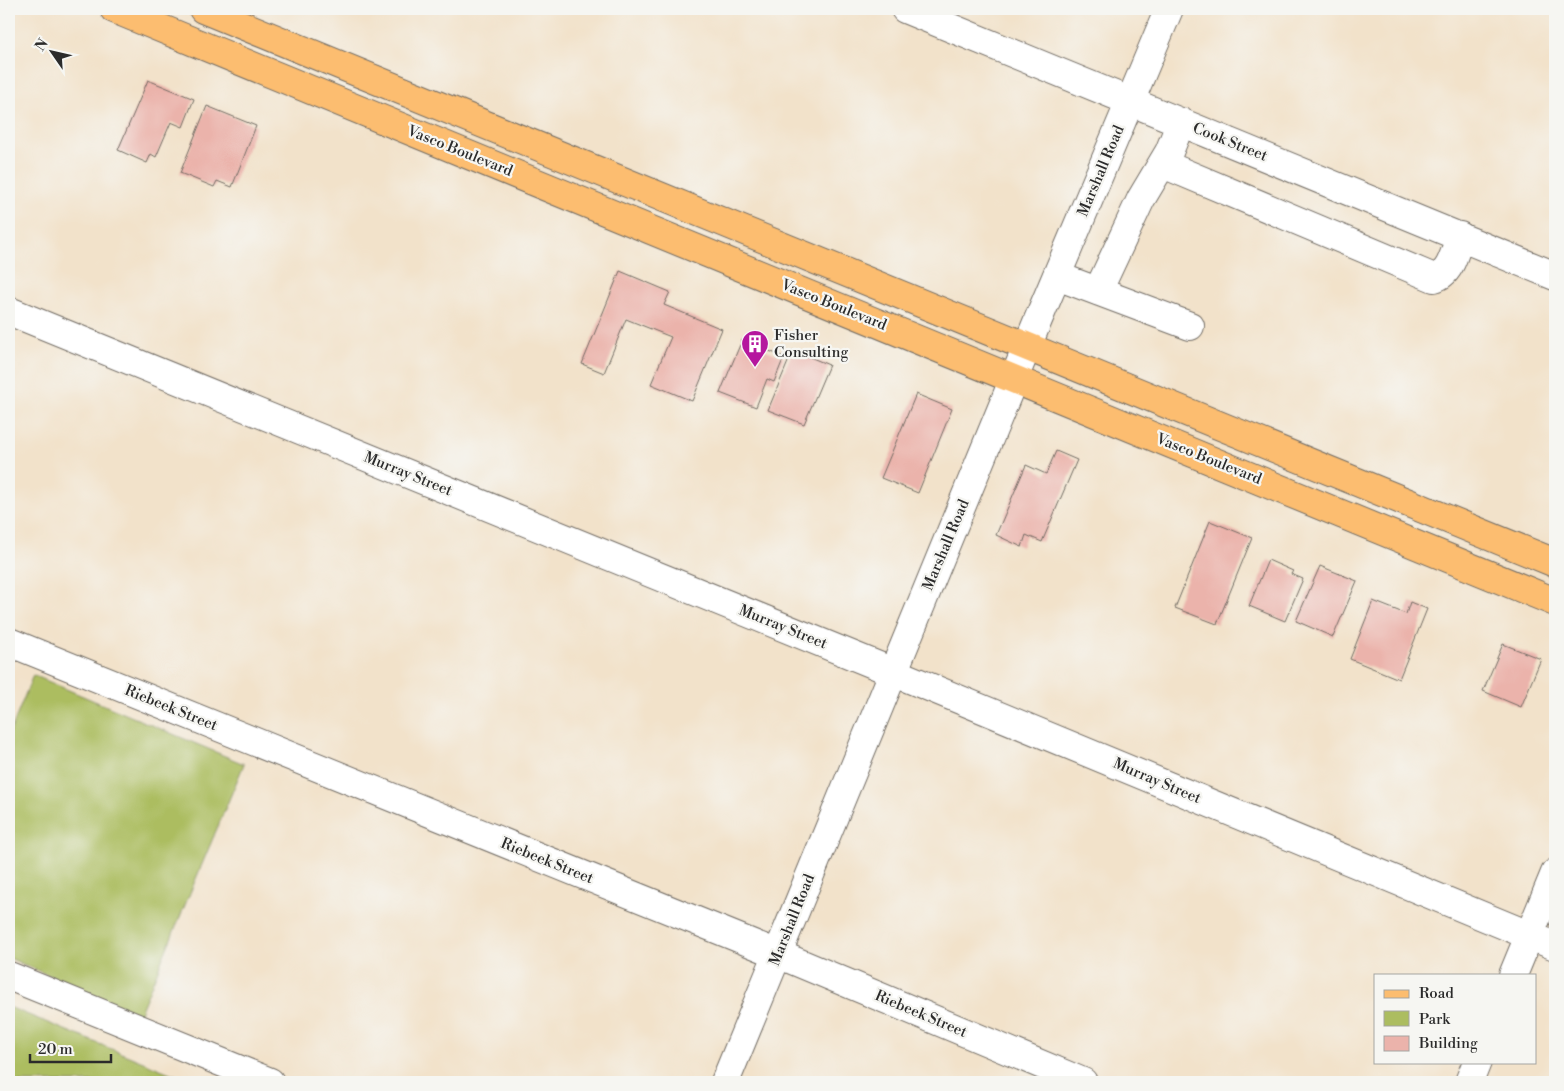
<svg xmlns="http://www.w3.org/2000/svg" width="1564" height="1091" viewBox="0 0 1564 1091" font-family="'Libre Bodoni',serif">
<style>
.green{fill:#acbd60;stroke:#6c7446}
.building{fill:#ebb3ab}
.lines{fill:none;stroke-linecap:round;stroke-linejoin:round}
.minor-casing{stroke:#716b63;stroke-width:30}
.major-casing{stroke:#716b63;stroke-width:30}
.minor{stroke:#fff;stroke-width:28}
.major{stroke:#fcbd6f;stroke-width:28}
.labels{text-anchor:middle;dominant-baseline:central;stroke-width:4.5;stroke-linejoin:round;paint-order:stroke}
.street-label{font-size:15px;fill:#2b2b2b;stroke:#f6f6f2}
.poi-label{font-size:15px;fill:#2b2b2b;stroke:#f6f6f2;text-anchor:start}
</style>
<rect width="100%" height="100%" fill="#f6f6f2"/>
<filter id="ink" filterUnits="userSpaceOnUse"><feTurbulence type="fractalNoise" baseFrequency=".02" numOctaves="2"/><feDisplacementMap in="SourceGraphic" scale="10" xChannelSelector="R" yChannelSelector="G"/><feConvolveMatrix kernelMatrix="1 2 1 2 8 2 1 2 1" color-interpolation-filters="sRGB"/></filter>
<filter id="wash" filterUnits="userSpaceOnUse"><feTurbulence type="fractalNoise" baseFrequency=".0096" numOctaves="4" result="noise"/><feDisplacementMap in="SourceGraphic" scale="20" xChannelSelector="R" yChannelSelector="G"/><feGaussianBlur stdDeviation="1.12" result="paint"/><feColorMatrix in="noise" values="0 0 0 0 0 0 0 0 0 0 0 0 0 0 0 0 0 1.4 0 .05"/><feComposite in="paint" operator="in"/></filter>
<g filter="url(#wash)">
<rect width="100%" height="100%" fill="#f2e2ca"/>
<!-- green -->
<g class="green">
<path d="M33 675 244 764 139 1015 9 958V735Z"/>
<path d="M9 1007 192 1082H9Z"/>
</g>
<g id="blocks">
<!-- building -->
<g class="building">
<path d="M148 80 194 99 183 127 171 122 156 157 151 154 147 163 118 150Z"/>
<path d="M207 106 256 126 232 187 217 181 214 187 180 173Z"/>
<path d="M620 271 670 292 664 305 722 329 692 401 651 384 671 337 626 319 604 373 582 364Z"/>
<path d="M742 340 784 357 774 382 767 379 756 407 720 393Z"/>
<path d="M793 350 829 365 804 424 768 410Z"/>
<path d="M916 394 952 409 918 493 881 478Z"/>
<path d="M1056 451 1077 460 1042 542 1026 535 1022 547 996 535 1026 465 1046 474Z"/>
<path d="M1210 521 1252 538 1217 624 1175 608Z"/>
<path d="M1268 560 1293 571 1291 574 1303 579 1285 621 1249 606Z"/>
<path d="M1320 566 1357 581 1333 637 1296 621Z"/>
<path d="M1373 601 1406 614 1410 602 1427 609 1399 679 1350 659Z"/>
<path d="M1503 644 1541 659 1521 707 1483 691Z"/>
</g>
</g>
</g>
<g filter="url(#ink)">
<use href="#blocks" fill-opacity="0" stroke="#716b63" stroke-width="1"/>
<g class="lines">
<defs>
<g id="minor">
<path d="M905 9 1555 276"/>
<path d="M1163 164 1434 278C1451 274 1455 251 1460 236"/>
<path d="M1057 276 1190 326"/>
<path d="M1098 291 1141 199 1169 152 1181 122"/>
<path d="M9 311 893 672 1555 946"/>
<path d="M9 642 778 954 1083 1082"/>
<path d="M1513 975 1555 873"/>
<path d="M9 976 270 1082"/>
<path d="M725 1082 1038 320 1169 9"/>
<path d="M1469 1082 1477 1062"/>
</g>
<g id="major">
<path d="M114 9 1555 602"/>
<path d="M203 9 1555 563"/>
</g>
</defs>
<!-- minor casing -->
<use href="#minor" class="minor-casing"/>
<!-- major casing -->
<use href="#major" class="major-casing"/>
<!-- minor -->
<use href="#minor" class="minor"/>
<!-- major -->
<use href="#major" class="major"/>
</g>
</g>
<!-- icons -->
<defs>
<symbol id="building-pin" viewBox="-11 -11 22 30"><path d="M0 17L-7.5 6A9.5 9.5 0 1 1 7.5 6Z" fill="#b5179e" stroke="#f6f6f2"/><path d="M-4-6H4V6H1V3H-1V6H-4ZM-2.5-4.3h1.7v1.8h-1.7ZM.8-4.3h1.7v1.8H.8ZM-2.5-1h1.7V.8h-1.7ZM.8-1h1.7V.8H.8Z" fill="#fff"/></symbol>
</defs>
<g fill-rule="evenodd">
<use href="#building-pin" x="739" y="328" width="32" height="43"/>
</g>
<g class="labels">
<!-- street labels -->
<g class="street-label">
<text transform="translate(1230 142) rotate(22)">Cook Street</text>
<text transform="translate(460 151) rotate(22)">Vasco Boulevard</text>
<text transform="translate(1101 171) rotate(-67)">Marshall Road</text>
<text transform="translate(834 305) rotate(22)">Vasco Boulevard</text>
<text transform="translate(1209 459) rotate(22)">Vasco Boulevard</text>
<text transform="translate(408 474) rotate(22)">Murray Street</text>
<text transform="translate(946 545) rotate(-67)">Marshall Road</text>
<text transform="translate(783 627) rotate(22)">Murray Street</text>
<text transform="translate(171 708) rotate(22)">Riebeek Street</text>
<text transform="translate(1157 781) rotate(23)">Murray Street</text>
<text transform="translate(547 861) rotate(22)">Riebeek Street</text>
<text transform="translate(792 920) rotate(-68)">Marshall Road</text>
<text transform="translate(921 1014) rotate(23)">Riebeek Street</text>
</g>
<!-- poi labels -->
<g class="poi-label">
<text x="774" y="335">Fisher<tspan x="774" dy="17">Consulting</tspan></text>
</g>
</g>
<!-- margin -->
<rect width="1564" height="1091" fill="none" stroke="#f6f6f2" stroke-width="30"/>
<!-- legend -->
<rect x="1374" y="974" width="162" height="90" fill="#f6f6f2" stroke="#a5a5a2"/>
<rect x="1384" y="990" width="25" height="8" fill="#fcbd6f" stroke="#a5a5a2"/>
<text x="1419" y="998" font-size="15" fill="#2b2b2b">Road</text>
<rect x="1384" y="1011" width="25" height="15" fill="#acbd60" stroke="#a5a5a2"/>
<text x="1419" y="1024" font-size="15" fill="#2b2b2b">Park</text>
<rect x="1384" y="1036" width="25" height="15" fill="#ebb3ab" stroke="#a5a5a2"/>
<text x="1419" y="1048" font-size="15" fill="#2b2b2b">Building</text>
<!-- north arrow -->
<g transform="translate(52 52) rotate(304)" stroke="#f6f6f2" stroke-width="4" paint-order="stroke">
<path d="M0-4L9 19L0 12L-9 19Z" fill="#2b2b2b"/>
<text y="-8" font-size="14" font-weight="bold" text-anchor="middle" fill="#2b2b2b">N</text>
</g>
<!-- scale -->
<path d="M30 1054v8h81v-8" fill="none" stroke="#2b2b2b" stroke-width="2.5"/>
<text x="38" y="1054" font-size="15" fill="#2b2b2b" stroke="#f6f6f2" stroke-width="4" paint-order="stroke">20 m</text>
</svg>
